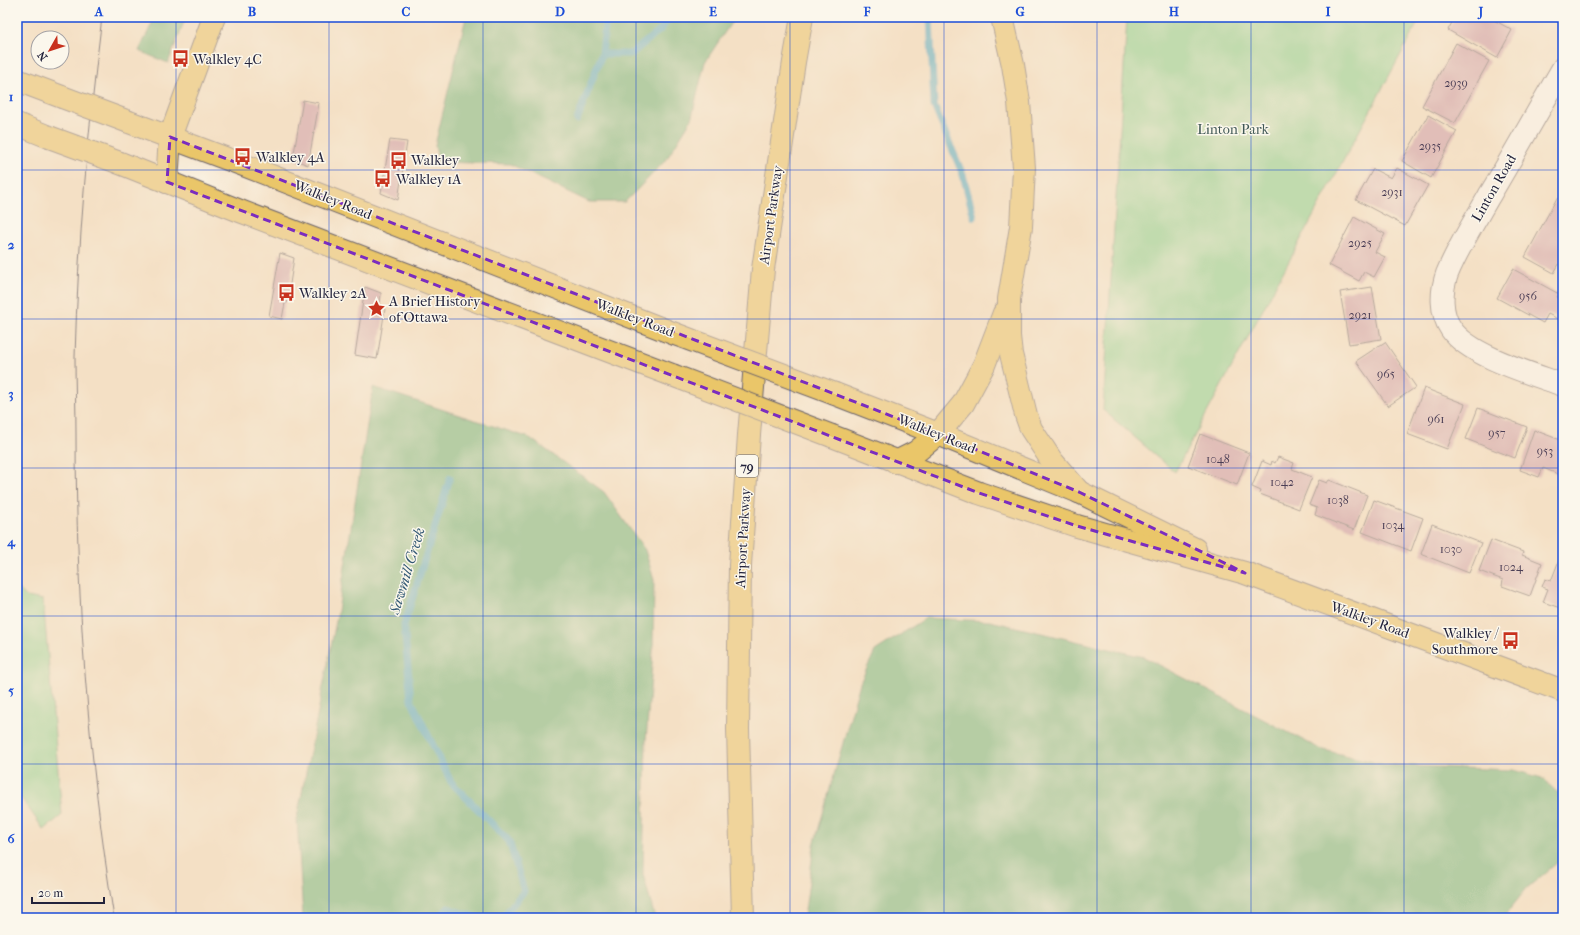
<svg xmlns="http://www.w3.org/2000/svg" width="1580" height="935" viewBox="0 0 1580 935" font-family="'IM FELL French Canon',serif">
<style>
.green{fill:#84d493;stroke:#537b67}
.forest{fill:#6bb67d;stroke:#466c5c}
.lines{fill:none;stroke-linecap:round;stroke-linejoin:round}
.stream{stroke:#4baac9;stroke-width:7}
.building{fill:#ca96a8}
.minor-casing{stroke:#6c646b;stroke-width:24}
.major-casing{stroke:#6c646b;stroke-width:24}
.highway-casing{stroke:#6c646b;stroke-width:24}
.minor{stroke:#fff;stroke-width:22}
.major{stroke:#eac669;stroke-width:22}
.highway{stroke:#eac669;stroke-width:22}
.tram{stroke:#22223b;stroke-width:1}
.major-bridge-casing{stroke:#6c646b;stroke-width:24;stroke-linecap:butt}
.major-bridge{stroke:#eac669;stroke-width:22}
.marked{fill:none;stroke:#7b2cbf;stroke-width:3;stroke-dasharray:8 5;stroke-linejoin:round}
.grid{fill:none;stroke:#1d4ed8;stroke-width:1;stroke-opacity:0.55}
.labels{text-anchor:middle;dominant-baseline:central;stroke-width:3;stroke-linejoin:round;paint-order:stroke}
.number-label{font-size:12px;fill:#4c3f56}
.shield{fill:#fbf7ec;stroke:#636270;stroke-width:1}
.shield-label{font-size:13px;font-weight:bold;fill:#22223b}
.poi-label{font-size:14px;fill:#22223b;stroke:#fbf7ec;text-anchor:start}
.park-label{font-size:14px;fill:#3f5755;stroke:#fbf7ec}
.street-label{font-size:14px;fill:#22223b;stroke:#fbf7ec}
.water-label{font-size:15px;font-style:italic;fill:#325874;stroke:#fbf7ec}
.neatline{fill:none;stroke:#1d4ed8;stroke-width:1.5}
.grid-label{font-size:13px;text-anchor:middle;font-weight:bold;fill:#1d4ed8}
</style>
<rect width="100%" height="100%" fill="#fbf7ec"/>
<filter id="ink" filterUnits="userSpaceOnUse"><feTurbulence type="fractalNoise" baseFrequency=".025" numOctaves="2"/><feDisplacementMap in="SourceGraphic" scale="8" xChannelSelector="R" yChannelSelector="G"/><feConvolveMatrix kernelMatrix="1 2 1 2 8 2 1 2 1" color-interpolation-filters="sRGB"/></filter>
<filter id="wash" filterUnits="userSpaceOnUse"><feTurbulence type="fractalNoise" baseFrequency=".012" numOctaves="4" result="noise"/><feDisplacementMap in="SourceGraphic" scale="16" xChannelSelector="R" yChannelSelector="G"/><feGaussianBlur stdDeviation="0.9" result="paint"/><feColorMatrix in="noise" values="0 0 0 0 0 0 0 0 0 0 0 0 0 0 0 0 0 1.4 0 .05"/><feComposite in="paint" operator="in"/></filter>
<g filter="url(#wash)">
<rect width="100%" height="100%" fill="#f4e0c5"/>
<!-- green -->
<g class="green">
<path d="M1127 17H1421L1175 472 1103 410Z"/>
<path d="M17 587 27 597 43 600 62 815 44 830 17 792Z"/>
</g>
<!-- forest -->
<g class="forest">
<path d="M155 17H186L168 63 139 51Z"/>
<path d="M466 17H735L705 62 691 120 666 160 625 202H589L510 164 438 162 435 145Z"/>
<path d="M373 387 530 438 604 492 645 550 654 580 653 651 646 741 643 874 655 918H303L297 818 338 611Z"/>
<path d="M926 618 990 621 1144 657 1320 749 1385 765 1514 770 1542 778 1563 798V858L1527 888 1503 918H804L814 845 860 683 875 651Z"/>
</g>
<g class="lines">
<!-- stream -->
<g class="stream">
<path d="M930 17 934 106 963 175 974 217"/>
<path d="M602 54H631L661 29 670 17"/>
<path d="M577 120 602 54 606 17"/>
<path d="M450 478 404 625 411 700 451 782 509 841 524 891 502 918"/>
<path d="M439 918 448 908 478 918"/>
</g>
</g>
<g id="blocks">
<!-- building -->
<g class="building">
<path d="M1455 17H1493L1492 19 1512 30 1497 58 1448 30Z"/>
<path d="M1456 43 1489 61 1455 123 1422 106Z"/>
<path d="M303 100 319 103 308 165 293 159Z"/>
<path d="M1428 115 1457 131 1431 178 1402 161Z"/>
<path d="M390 140 407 142 398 200 381 193Z"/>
<path d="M1397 168 1428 185 1405 226 1356 200 1373 169 1391 178Z"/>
<path d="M1557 198 1563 201V257L1554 273 1525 257Z"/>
<path d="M1354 217 1385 234 1375 252 1385 257 1374 277 1364 272 1359 281 1329 265Z"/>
<path d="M280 253 294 258 287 303H285L282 319 269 316Z"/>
<path d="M1513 269 1559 294 1557 297 1563 300V314L1560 320 1548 314 1543 323 1497 298Z"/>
<path d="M365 287 381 293 380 307 385 309 377 359 355 355Z"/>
<path d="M1372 287 1381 339 1349 344 1340 292Z"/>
<path d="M1385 342 1416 387 1388 406 1356 361Z"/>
<path d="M1424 388 1465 404 1447 449 1407 434Z"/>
<path d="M1478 408 1527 427 1515 458 1466 439Z"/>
<path d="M1534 430 1563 441V476L1543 468 1539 477 1520 470Z"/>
<path d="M1200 434 1249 453 1237 485 1188 466Z"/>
<path d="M1278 457 1294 463 1292 469 1312 477 1299 509 1260 494 1261 491 1252 487 1262 461 1271 465 1272 461 1275 463Z"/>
<path d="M1319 480 1327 483 1329 480 1367 495 1354 530 1315 515 1317 508 1309 505Z"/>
<path d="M1374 500 1423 518 1411 551 1362 532Z"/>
<path d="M1432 524 1481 543 1469 573 1421 554Z"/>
<path d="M1491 540 1523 552 1522 555 1542 563 1530 596 1502 586 1503 580 1479 571Z"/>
<path d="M1563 550V609L1543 602 1548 589 1542 587 1545 579 1551 581Z"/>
</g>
</g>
</g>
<g filter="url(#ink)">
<use href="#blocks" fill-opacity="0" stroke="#6c646b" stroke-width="1"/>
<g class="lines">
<defs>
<path id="minor" d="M1563 68C1538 111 1514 154 1489 196 1475 221 1458 247 1447 274 1441 291 1440 313 1451 329 1469 356 1533 374 1563 385"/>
<g id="major">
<path d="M17 80 62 97"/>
<path d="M129 122 246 166 675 334"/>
<path d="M17 124 49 137"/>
<path d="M120 163 240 211 672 375"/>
<path d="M835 394 938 434 1079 492 1195 549"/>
<path d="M832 436 979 493 1077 526 1245 573 1563 691"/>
</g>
<g id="highway">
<path d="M1002 17 1013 65 1019 102 1024 168 1021 227 1009 299V336L1011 354 1026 415 1031 429 1052 461 1079 492"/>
<path d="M167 182 170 137 214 17"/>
<path d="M896 462 916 452 938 434 963 404 984 365 1004 313"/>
<path d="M743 918 738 729 740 565 749 435 763 269 794 62 802 17"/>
</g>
</defs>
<!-- minor casing -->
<use href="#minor" class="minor-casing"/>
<!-- major casing -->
<use href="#major" class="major-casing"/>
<!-- highway casing -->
<use href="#highway" class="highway-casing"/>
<!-- minor -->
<use href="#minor" class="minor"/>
<!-- major -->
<use href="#major" class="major"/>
<!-- highway -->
<use href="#highway" class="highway"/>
<!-- tram -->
<path class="tram" d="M102 17C88 130 78 243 75 357 75 382 76 408 76 434 76 597 88 757 114 918"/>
<defs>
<g id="major-bridge">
<path d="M62 97 129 122"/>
<path d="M49 137 120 163"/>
<path d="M675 334 835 394"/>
<path d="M672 375 832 436"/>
</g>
</defs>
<!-- major-bridge casing -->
<use href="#major-bridge" class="major-bridge-casing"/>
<!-- major-bridge -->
<use href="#major-bridge" class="major-bridge"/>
</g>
</g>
<!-- marked area -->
<path d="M0 0H1580V935H0ZM170 137 938 434 1079 492 1245 573 1077 526 979 493 167 182Z" fill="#f4e0c5" fill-opacity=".55" fill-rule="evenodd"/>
<path class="marked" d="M170 137 938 434 1079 492 1245 573 1077 526 979 493 167 182Z"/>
<!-- grid -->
<path class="grid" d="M176 17V918M329 17V918M483 17V918M636 17V918M790 17V918M944 17V918M1097 17V918M1251 17V918M1404 17V918M17 170H1563M17 319H1563M17 468H1563M17 616H1563M17 764H1563"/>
<!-- icons -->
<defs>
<symbol id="bus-bare" viewBox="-9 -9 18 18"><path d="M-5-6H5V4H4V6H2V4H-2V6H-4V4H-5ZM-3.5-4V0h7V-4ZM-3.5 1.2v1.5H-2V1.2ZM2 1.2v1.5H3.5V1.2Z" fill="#c8321e" stroke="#fbf7ec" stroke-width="2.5" paint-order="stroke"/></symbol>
<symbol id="sight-bare" viewBox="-9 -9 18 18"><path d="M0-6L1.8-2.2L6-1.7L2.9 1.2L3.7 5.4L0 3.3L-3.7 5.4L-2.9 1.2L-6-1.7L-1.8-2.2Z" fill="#c8321e" stroke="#fbf7ec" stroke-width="2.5" paint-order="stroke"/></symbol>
</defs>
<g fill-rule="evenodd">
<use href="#bus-bare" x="168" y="46" width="25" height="25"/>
<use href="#bus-bare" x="230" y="144" width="25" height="25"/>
<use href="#bus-bare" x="386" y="148" width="25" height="25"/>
<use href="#bus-bare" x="370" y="166" width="25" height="25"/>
<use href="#bus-bare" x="274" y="280" width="25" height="25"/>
<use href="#sight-bare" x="364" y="296" width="25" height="25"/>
<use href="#bus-bare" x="1498" y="628" width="25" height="25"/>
</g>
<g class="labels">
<!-- number labels -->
<g class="number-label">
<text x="1456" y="83">2939</text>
<text x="1430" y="146">2935</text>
<text x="1392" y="192">2931</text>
<text x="1360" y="243">2925</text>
<text x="1528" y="296">956</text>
<text x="1360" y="315">2921</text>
<text x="1386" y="374">965</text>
<text x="1436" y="419">961</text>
<text x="1497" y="433">957</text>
<text x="1545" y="451">953</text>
<text x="1218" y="459">1048</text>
<text x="1282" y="482">1042</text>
<text x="1338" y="500">1038</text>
<text x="1393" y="525">1034</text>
<text x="1451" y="549">1030</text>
<text x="1511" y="567">1024</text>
</g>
<!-- shield labels -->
<rect class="shield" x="736" y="455" width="22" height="22" rx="3"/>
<g class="shield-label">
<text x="747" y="466">79</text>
</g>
<!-- poi labels -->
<g class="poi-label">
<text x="193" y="59">Walkley 4C</text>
<text x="256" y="157">Walkley 4A</text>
<text x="411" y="160">Walkley</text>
<text x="396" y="179">Walkley 1A</text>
<text x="299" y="293">Walkley 2A</text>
<text x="389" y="301">A Brief History<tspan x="389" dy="16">of Ottawa</tspan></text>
<text x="1498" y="633" text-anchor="end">Walkley /<tspan x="1498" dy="16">Southmore</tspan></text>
</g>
<!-- park labels -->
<g class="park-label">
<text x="1233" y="129">Linton Park</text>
</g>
<!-- street labels -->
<g class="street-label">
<text transform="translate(1494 188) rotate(-60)">Linton Road</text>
<text transform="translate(333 200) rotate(22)">Walkley Road</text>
<text transform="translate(771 215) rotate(-82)">Airport Parkway</text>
<text transform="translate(635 318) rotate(21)">Walkley Road</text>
<text transform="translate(937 434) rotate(22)">Walkley Road</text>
<text transform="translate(743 538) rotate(-87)">Airport Parkway</text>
<text transform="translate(1370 620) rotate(20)">Walkley Road</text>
</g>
<!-- water labels -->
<g class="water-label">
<text transform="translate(407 571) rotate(-73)">Sawmill Creek</text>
</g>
</g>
<!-- margin -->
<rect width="1580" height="935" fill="none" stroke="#fbf7ec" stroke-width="44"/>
<!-- north arrow -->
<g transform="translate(50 50) rotate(231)"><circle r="19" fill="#fbf7ec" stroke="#a4a2a5"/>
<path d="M0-3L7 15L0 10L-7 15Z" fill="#c8321e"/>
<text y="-6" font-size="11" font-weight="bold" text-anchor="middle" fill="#22223b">N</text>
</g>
<!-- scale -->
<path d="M32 897v6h72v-6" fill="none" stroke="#22223b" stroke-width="2"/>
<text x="38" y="897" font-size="12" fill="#22223b" stroke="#fbf7ec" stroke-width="3" paint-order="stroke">20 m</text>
<rect x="22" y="22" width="1536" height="891" class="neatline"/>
<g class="grid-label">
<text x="99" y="16">A</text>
<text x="252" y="16">B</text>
<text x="406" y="16">C</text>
<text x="560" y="16">D</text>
<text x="713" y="16">E</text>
<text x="867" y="16">F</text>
<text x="1020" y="16">G</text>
<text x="1174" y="16">H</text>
<text x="1328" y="16">I</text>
<text x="1481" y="16">J</text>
<text x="11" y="101">1</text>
<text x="11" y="249">2</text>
<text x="11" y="398">3</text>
<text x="11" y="546">4</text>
<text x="11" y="695">5</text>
<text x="11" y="843">6</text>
</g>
</svg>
